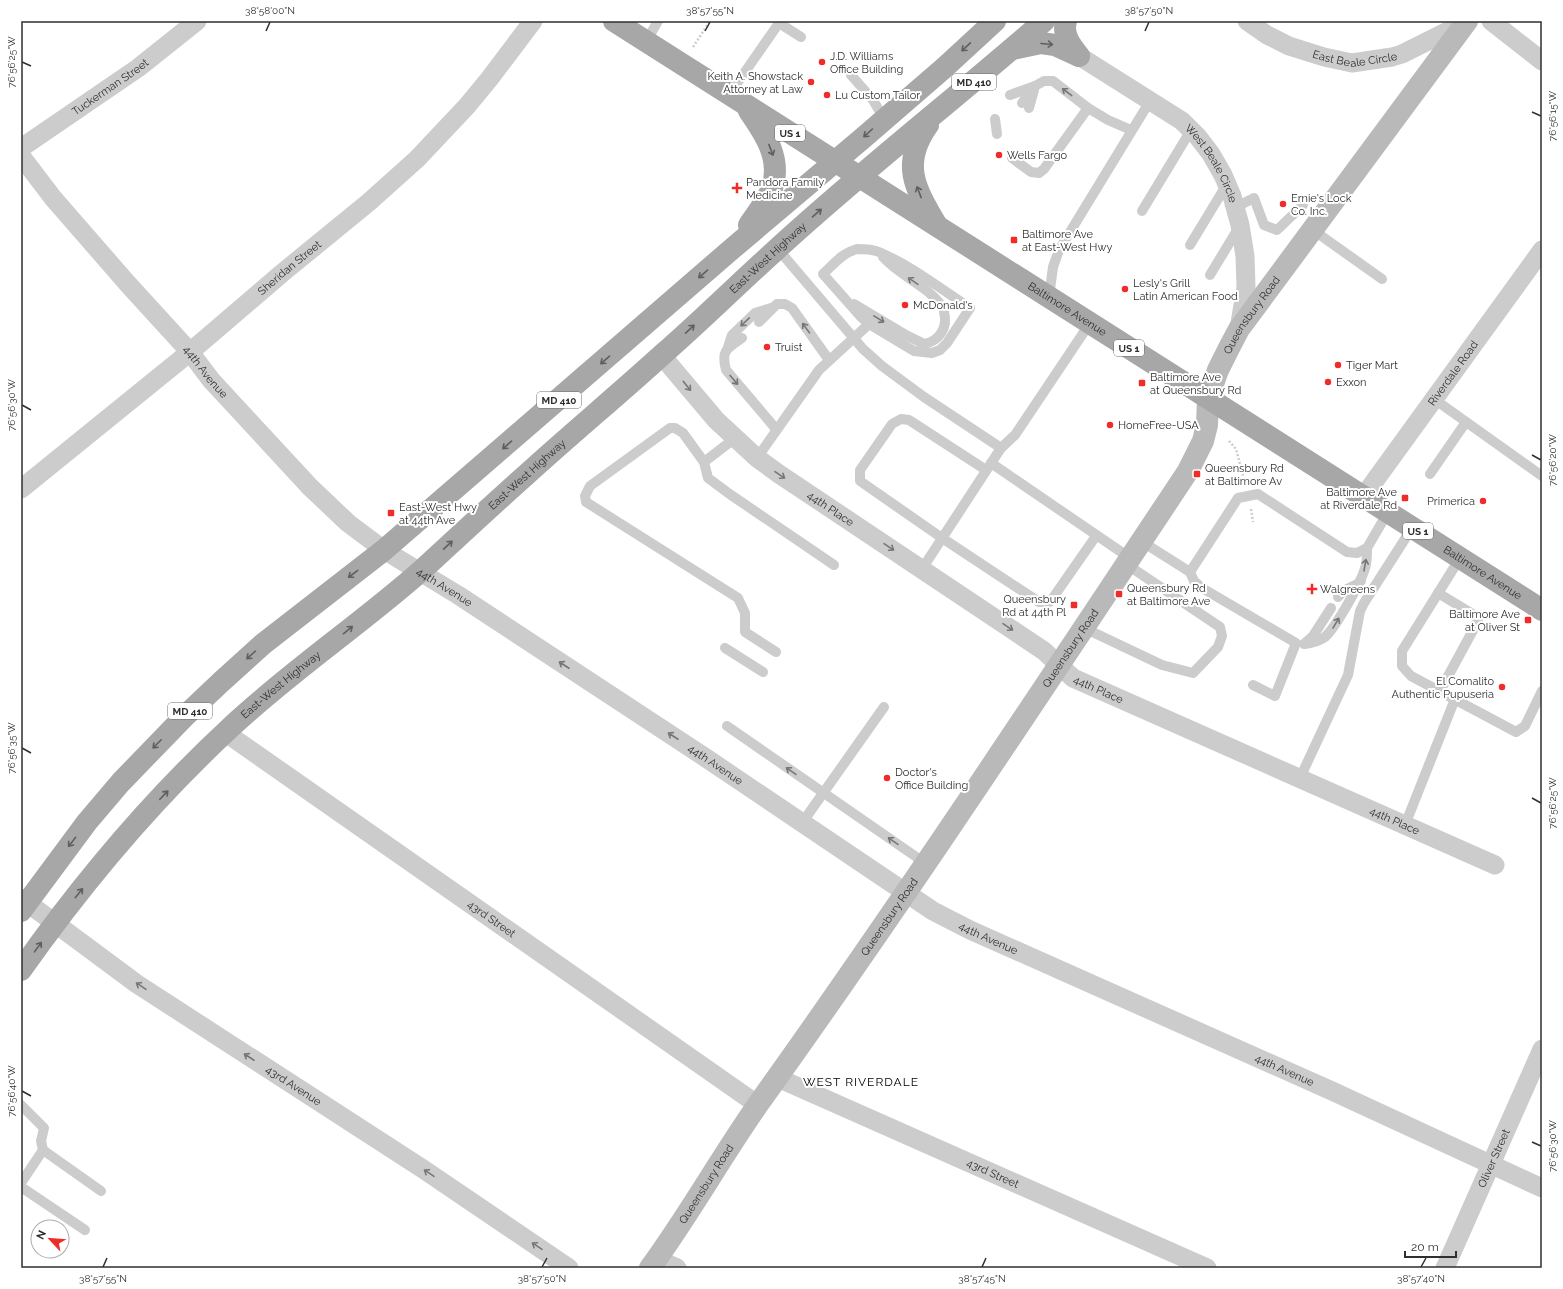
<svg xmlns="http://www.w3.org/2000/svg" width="1563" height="1289" viewBox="0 0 1563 1289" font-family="Raleway,sans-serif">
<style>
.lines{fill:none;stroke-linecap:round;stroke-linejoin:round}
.path{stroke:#ccc;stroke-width:2.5;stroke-dasharray:2 2;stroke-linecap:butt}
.lane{stroke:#ccc;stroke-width:10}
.street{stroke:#ccc;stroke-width:19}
.secondary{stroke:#b9b9b9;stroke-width:22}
.primary{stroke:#a7a7a7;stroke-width:22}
.oneway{stroke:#5f5f5f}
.oneway2{stroke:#767676}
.ticks{fill:none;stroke:#2f2f2f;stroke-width:1.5}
.poi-dot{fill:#ef2c29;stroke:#fff;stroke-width:1.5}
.labels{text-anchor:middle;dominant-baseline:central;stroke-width:4;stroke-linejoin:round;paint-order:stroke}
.shield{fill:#fff;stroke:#6d6d6d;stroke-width:1}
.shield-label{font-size:10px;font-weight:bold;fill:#2f2f2f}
.street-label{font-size:11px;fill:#2f2f2f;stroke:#fff}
.poi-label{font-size:11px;fill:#2f2f2f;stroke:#fff;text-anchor:start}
.neighbourhood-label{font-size:12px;letter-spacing:1px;fill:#000;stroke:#fff}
.neatline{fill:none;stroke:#2f2f2f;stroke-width:1.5}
.ticks-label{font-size:10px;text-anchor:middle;fill:#2f2f2f}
</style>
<rect width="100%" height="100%" fill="#fff"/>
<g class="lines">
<!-- path -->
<g class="path">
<path d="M693 47 710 21"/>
<path d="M1229 441 1236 449 1245 483"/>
<path d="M1251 509 1253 522"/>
</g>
<!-- lane -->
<g class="lane">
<path d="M781 21 779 23 801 37"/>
<path d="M646 42 658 21"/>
<path d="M851 75 873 100 884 119"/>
<path d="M729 95 779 23 778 21"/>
<path d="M1010 95 1035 86"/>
<path d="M1022 103 1035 86 1044 81H1053L1088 108 1108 120 1131 130"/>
<path d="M1029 108 1034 90"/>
<path d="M995 119 997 134"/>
<path d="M1012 158 1031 172 1039 173 1044 169 1088 108"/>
<path d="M1236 207 1254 198 1264 225 1277 230 1303 205"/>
<path d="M1142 211 1191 130"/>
<path d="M1313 230 1382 279"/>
<path d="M1190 245 1227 184"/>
<path d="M777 248 863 349 882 366 924 397 1001 448"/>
<path d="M857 249C865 249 872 249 879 252 910 265 941 289 970 308L947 343 940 350 932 353 914 351 869 324 861 317 823 274C834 264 842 253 857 249Z"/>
<path d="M883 257C900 276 926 285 942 306"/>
<path d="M1210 275 1239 227"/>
<path d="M1049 297 1053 267 1059 250 1150 101"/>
<path d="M854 304 906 335 924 344C940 341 948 327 944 312"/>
<path d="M759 322 777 304H785L792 308 829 360"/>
<path d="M742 338C726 349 721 351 726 370L776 429"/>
<path d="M728 347 732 335 755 313 771 308"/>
<path d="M1434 399 1542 476"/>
<path d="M757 458 819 370 869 324"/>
<path d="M704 462 734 439"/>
<path d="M991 463 1130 558"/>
<path d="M986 470 909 420 901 419 892 424 860 470V481L942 538 1039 602H1050L1096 536"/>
<path d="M1430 474 1466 422"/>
<path d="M1141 541 1190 572 1238 498 1258 494 1347 552 1357 553 1367 548 1388 512"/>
<path d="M1460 558 1402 651V666L1411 676 1516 732 1525 726 1542 691"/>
<path d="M922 569 1001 448 1015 435 1090 323"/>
<path d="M1190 572 1194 581 1202 588 1296 643 1275 696 1253 685"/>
<path d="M1438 593 1476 616 1478 621 1440 691"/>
<path d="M1338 597C1347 585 1353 589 1361 581"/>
<path d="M1084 628 1162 665 1193 673 1218 647 1222 636 1220 627 1126 564"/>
<path d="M1304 644 1313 636 1331 608"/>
<path d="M1305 644C1312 643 1319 641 1325 637 1336 627 1364 578 1366 564 1367 559 1367 553 1367 548"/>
<path d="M725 648 763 672"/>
<path d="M776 652 745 632V613L738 598 586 502 585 496 590 486 670 428H675L683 433 704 462 708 478 731 495 834 565"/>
<path d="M727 726 925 863"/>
<path d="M1300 778 1348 675 1360 611 1364 603 1412 528"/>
<path d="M802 823 884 707"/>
<path d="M1405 825 1455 699"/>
<path d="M21 1105 44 1128 41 1141 43 1150 101 1191"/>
<path d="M21 1183 43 1150"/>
<path d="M21 1187 85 1230"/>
</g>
<!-- street -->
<g class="street">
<path id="s1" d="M1247 21 1267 35 1289 46 1324 57 1352 63 1392 57 1402 54 1450 30 1462 21"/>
<path d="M1491 21 1542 61"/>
<path id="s2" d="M1079 56 1182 121 1198 137 1211 154 1223 175 1232 196 1240 225 1245 256 1246 287 1239 329"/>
<path id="s3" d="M21 148 138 68 197 21"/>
<path id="s4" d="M21 156 53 198 127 283 190 352 211 380 310 487 348 523 384 550 458 595 706 758 933 911 970 930 1332 1091 1542 1188"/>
<path id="s5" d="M662 356 716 420 757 458 779 474 1044 651 1073 678 1495 865"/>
<path id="s6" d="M21 489 190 352 281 274 369 202 417 159 467 106 490 78 533 21"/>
<path id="s7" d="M1363 497 1542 250"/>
<path id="s8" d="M226 733 758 1105"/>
<path id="s9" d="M21 898 137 984 423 1169 569 1268"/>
<path id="s10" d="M778 1078 1207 1268"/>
<path d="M657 1259 677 1268"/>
<path id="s11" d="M1445 1268 1542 1049"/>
</g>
<!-- secondary -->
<path class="secondary" id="s12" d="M650 1268C689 1215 721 1157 759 1103 907 896 1047 683 1188 471L1203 441 1207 425 1208 398 1218 370 1229 348 1239 329 1467 21"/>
<!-- primary -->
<g class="primary">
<path id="s13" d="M614 21 1542 610"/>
<path d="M1066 21C1062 35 1071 46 1079 56"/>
<path d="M1012 49 1041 43 1055 45 1079 56"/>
<path d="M749 111C765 134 782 159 772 188 767 201 757 213 749 225"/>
<path d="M928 125C901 163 914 187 936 224"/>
<path d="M21 911 87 822 121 782 184 717 221 682 263 644 384 550 733 248 863 138 944 68 995 21"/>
<path id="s14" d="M21 970C83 882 153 799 232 726 292 670 361 624 422 570 457 538 491 506 526 475 571 434 618 395 663 354 702 320 738 284 777 249 863 170 956 98 1044 21"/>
</g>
</g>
<!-- one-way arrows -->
<defs><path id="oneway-shaft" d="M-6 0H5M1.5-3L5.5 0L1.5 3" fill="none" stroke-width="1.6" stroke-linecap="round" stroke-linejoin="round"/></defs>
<g class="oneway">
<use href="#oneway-shaft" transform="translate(1047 44) rotate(5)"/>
<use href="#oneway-shaft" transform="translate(966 47) rotate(137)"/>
<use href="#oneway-shaft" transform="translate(868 133) rotate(138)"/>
<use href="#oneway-shaft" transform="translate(771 150) rotate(69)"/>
<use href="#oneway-shaft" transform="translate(919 192) rotate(-111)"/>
<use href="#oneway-shaft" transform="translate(817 213) rotate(-41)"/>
<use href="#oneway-shaft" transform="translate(703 274) rotate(139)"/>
<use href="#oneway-shaft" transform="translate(690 329) rotate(-43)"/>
<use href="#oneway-shaft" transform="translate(605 360) rotate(139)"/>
<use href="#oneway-shaft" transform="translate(507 445) rotate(139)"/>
<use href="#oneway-shaft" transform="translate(448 545) rotate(-43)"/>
<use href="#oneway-shaft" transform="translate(353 574) rotate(143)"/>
<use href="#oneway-shaft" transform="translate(348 630) rotate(-39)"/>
<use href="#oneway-shaft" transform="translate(251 655) rotate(138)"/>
<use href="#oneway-shaft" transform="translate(157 744) rotate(135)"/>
<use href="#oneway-shaft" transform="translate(164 795) rotate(-46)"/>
<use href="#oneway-shaft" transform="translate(72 842) rotate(128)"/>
<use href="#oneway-shaft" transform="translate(79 893) rotate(-52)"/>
<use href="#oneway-shaft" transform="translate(38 947) rotate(-54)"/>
</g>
<g class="oneway2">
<use href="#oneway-shaft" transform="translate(1067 92) rotate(-143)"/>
<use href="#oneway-shaft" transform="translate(913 281) rotate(-146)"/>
<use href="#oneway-shaft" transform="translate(879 319) rotate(31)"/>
<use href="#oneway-shaft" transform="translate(745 322) rotate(136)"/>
<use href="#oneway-shaft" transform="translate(806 328) rotate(-126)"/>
<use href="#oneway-shaft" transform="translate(734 380) rotate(49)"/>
<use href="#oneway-shaft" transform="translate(687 386) rotate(51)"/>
<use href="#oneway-shaft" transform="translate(780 475) rotate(34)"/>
<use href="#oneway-shaft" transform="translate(889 547) rotate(34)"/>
<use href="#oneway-shaft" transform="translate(1365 565) rotate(-80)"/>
<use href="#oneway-shaft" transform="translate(1336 623) rotate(-59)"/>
<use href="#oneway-shaft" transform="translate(1008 627) rotate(34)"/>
<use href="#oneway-shaft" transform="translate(564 665) rotate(-147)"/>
<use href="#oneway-shaft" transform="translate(673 736) rotate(-147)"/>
<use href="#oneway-shaft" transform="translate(791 771) rotate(-145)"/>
<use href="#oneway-shaft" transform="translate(893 841) rotate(-145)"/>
<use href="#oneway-shaft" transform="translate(141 986) rotate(-146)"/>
<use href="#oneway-shaft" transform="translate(249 1057) rotate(-147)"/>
<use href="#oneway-shaft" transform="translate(429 1173) rotate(-146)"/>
<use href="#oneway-shaft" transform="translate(537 1246) rotate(-146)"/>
</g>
<!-- ticks -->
<path class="ticks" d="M266 31 270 22M705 31 710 22M1145 31 1149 22M22 62 31 66M1532 112 1541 116M22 405 31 410M1532 455 1541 460M22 748 31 753M1532 798 1541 803M22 1091 31 1096M1532 1142 1541 1146M103 1267 107 1258M542 1267 547 1258M982 1267 986 1258M1421 1267 1426 1258"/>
<!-- markers -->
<g class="poi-dot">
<circle cx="822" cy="62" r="4"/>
<circle cx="811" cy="82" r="4"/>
<circle cx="827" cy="95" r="4"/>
<circle cx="999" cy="155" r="4"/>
<path d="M735 182h4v4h4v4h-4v4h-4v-4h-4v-4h4z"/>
<circle cx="1283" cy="204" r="4"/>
<rect x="1010" y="236" width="8" height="8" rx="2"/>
<circle cx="1125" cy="289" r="4"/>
<circle cx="905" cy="305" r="4"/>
<circle cx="767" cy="347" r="4"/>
<circle cx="1338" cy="365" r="4"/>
<circle cx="1328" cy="382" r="4"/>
<rect x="1138" y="379" width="8" height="8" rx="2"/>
<circle cx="1110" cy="425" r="4"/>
<rect x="1193" y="470" width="8" height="8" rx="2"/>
<rect x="1401" y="494" width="8" height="8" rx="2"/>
<circle cx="1483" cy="501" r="4"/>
<rect x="387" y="509" width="8" height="8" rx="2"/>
<path d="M1310 583h4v4h4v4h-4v4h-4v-4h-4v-4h4z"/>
<rect x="1115" y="590" width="8" height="8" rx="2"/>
<rect x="1070" y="601" width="8" height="8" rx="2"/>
<rect x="1524" y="616" width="8" height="8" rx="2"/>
<circle cx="1502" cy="687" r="4"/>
<circle cx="887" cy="778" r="4"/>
</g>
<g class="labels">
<!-- shield labels -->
<g class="shield">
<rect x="952" y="74" width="44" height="16" rx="3"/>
<rect x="775" y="125" width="30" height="16" rx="3"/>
<rect x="1114" y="340" width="30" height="16" rx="3"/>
<rect x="537" y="392" width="44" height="16" rx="3"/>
<rect x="1403" y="523" width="30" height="16" rx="3"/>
<rect x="168" y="703" width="44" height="16" rx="3"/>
</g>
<g class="shield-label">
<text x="974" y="82">MD 410</text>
<text x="790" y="133">US 1</text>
<text x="1129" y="348">US 1</text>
<text x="559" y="400">MD 410</text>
<text x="1418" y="531">US 1</text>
<text x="190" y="711">MD 410</text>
</g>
<!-- street labels -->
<g class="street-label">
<text stroke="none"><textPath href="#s1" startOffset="117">East Beale Circle</textPath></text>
<text stroke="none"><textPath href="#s3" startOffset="108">Tuckerman Street</textPath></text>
<text stroke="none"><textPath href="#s2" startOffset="174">West Beale Circle</textPath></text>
<text stroke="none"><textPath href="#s14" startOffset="1035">East-West Highway</textPath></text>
<text stroke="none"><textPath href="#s6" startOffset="348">Sheridan Street</textPath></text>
<text stroke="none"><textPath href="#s13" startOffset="537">Baltimore Avenue</textPath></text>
<text stroke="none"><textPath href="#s12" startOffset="1133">Queensbury Road</textPath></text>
<text stroke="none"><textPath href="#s4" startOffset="284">44th Avenue</textPath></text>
<text stroke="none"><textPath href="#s7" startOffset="153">Riverdale Road</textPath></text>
<text stroke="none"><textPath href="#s14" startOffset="711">East-West Highway</textPath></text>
<text stroke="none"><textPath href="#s5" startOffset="229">44th Place</textPath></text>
<text stroke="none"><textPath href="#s13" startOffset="1029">Baltimore Avenue</textPath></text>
<text stroke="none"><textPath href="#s4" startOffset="608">44th Avenue</textPath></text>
<text stroke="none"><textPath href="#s12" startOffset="749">Queensbury Road</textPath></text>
<text stroke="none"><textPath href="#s14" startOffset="387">East-West Highway</textPath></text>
<text stroke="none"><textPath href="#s5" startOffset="553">44th Place</textPath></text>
<text stroke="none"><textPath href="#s4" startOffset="932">44th Avenue</textPath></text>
<text stroke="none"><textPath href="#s5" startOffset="877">44th Place</textPath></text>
<text stroke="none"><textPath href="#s12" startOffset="425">Queensbury Road</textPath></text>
<text stroke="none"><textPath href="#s8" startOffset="324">43rd Street</textPath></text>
<text stroke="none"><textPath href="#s4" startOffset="1256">44th Avenue</textPath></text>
<text stroke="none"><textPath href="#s4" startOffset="1580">44th Avenue</textPath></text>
<text stroke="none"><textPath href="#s9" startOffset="331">43rd Avenue</textPath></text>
<text stroke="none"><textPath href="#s11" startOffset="120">Oliver Street</textPath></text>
<text stroke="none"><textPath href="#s10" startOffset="235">43rd Street</textPath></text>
<text stroke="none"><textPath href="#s12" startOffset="101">Queensbury Road</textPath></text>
</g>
<!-- poi labels -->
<g class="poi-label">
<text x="830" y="56">J.D. Williams<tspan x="830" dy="13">Office Building</tspan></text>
<text x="803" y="76" text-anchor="end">Keith A. Showstack<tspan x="803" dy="13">Attorney at Law</tspan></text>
<text x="835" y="95">Lu Custom Tailor</text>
<text x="1007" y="155">Wells Fargo</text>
<text x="746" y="182">Pandora Family<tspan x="746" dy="13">Medicine</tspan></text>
<text x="1291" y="198">Ernie's Lock<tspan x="1291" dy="13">Co. Inc.</tspan></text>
<text x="1022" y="234">Baltimore Ave<tspan x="1022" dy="13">at East-West Hwy</tspan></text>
<text x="1133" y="283">Lesly's Grill<tspan x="1133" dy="13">Latin American Food</tspan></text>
<text x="913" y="305">McDonald's</text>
<text x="775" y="347">Truist</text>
<text x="1346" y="365">Tiger Mart</text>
<text x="1150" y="377">Baltimore Ave<tspan x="1150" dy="13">at Queensbury Rd</tspan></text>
<text x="1336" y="382">Exxon</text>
<text x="1118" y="425">HomeFree-USA</text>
<text x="1205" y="468">Queensbury Rd<tspan x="1205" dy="13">at Baltimore Av</tspan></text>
<text x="1397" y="492" text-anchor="end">Baltimore Ave<tspan x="1397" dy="13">at Riverdale Rd</tspan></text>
<text x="1475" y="501" text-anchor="end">Primerica</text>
<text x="399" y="507">East-West Hwy<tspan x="399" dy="13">at 44th Ave</tspan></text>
<text x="1127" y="588">Queensbury Rd<tspan x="1127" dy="13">at Baltimore Ave</tspan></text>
<text x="1320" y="589">Walgreens</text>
<text x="1066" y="599" text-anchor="end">Queensbury<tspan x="1066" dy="13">Rd at 44th Pl</tspan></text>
<text x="1520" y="614" text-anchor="end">Baltimore Ave<tspan x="1520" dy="13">at Oliver St</tspan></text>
<text x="1494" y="681" text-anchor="end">El Comalito<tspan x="1494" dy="13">Authentic Pupuseria</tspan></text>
<text x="895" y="772">Doctor's<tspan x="895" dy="13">Office Building</tspan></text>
</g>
<!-- neighbourhood labels -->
<g class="neighbourhood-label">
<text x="861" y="1082">WEST RIVERDALE</text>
</g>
</g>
<!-- border -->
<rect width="1563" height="1289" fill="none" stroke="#ffffff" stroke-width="44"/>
<!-- north arrow -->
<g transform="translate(50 1239) rotate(296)"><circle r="19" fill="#ffffff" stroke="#acacac"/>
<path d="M0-3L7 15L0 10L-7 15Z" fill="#ef2c29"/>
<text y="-6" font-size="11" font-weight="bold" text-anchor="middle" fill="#2f2f2f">N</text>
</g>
<!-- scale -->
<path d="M1405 1251v6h51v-6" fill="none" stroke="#2f2f2f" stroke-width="2"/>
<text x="1411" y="1251" font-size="12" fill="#2f2f2f" stroke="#ffffff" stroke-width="3" paint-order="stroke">20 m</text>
<rect x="22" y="22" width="1519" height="1245" class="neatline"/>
<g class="ticks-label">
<text x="270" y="14">38°58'00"N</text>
<text x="710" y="14">38°57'55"N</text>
<text x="1149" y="14">38°57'50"N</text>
<text transform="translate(11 62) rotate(-90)" y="4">76°56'25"W</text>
<text transform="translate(1552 116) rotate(-90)" y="4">76°56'15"W</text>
<text transform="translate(11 405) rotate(-90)" y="4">76°56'30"W</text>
<text transform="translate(1552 460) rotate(-90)" y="4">76°56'20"W</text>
<text transform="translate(11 748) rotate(-90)" y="4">76°56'35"W</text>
<text transform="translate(1552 803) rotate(-90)" y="4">76°56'25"W</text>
<text transform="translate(11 1091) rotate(-90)" y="4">76°56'40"W</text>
<text transform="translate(1552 1146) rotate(-90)" y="4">76°56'30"W</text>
<text x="103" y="1282">38°57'55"N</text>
<text x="542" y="1282">38°57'50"N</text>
<text x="982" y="1282">38°57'45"N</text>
<text x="1421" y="1282">38°57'40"N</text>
</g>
</svg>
